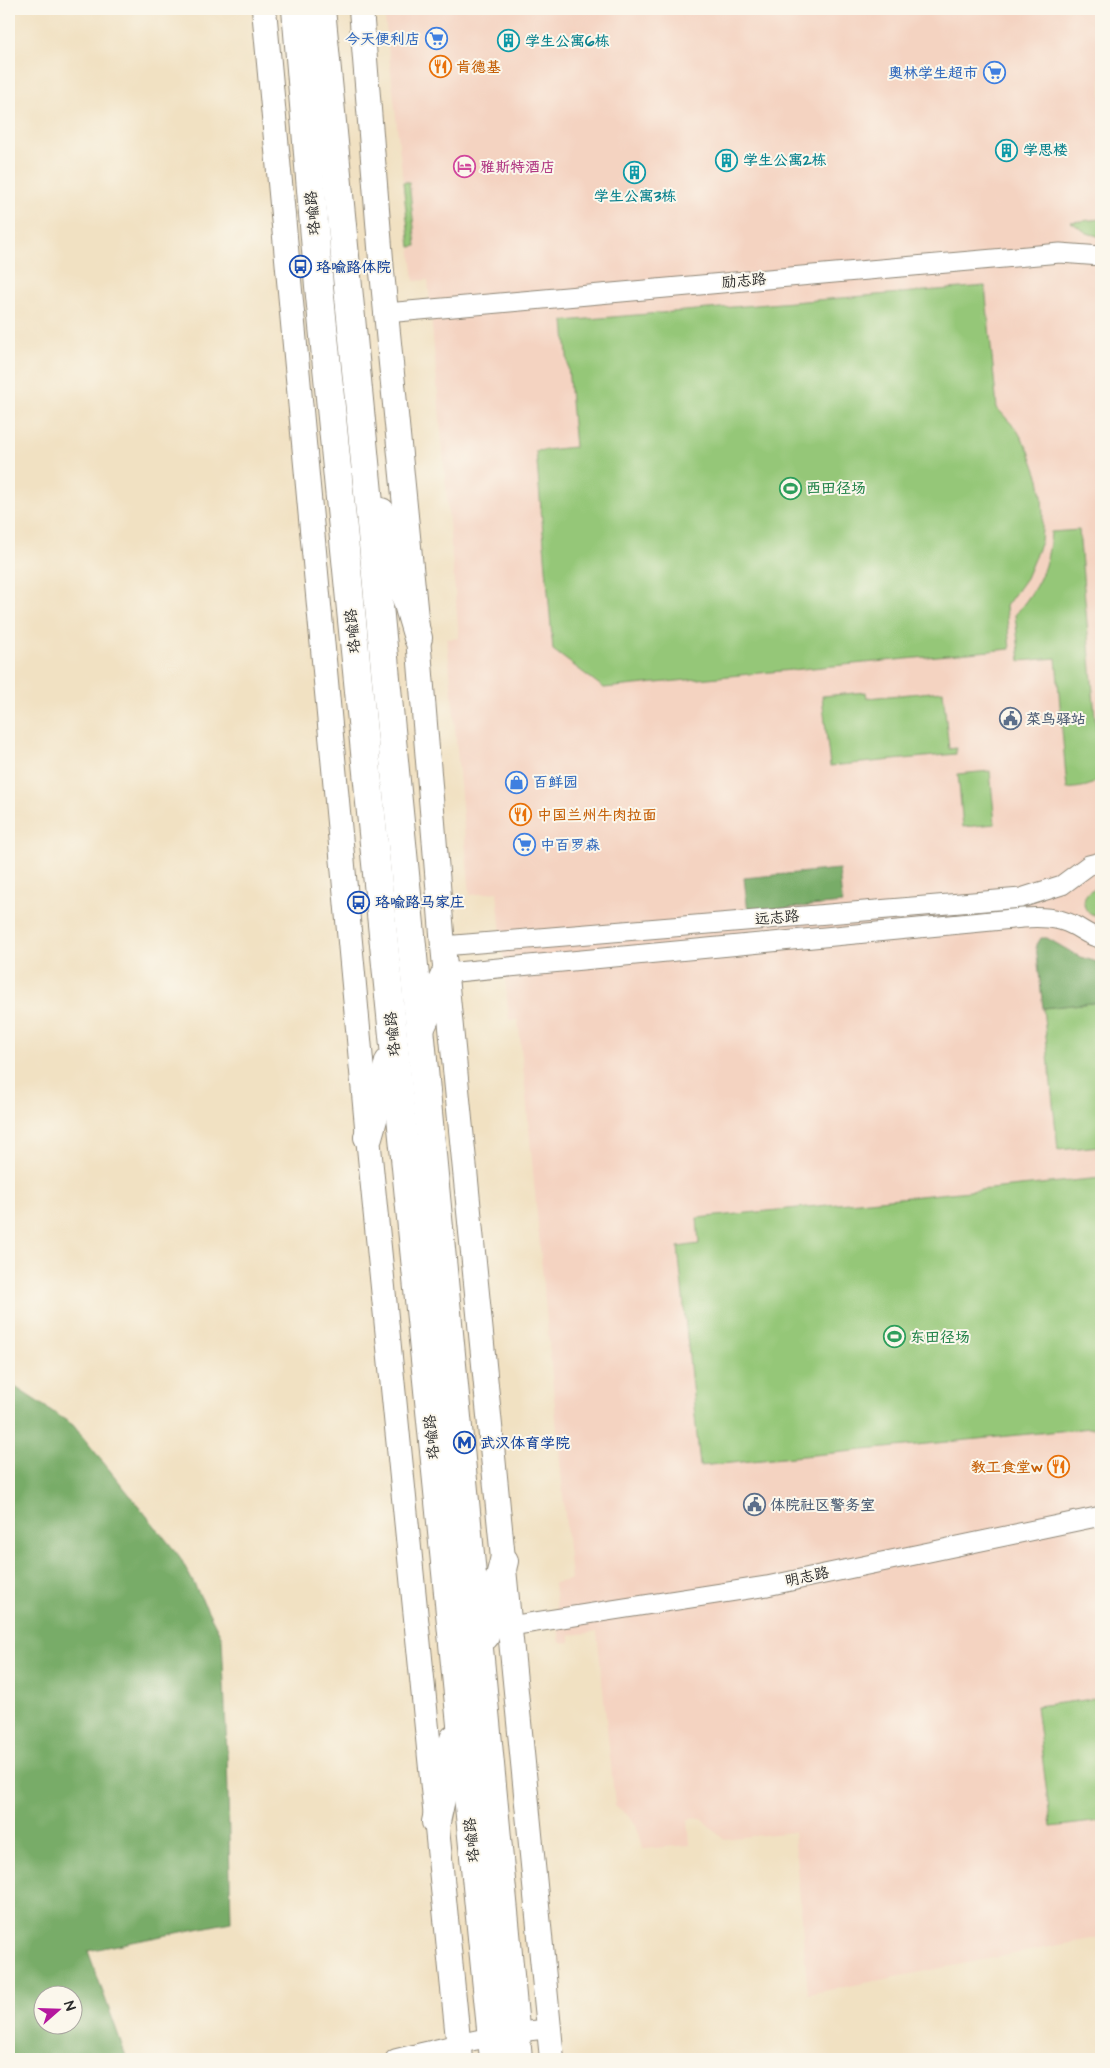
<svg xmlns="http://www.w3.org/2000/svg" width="1110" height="2068" viewBox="0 0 1110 2068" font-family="'Architects Daughter','LXGW WenKai TC',sans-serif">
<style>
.built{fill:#f4d3c1}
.green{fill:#95c778;stroke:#607952}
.forest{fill:#78ac68;stroke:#526c4a;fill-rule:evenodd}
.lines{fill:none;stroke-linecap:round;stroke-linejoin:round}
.minor-casing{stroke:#8e8676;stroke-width:21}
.major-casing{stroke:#8e8676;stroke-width:26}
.highway-casing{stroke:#8e8676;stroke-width:30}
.minor{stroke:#fff;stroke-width:19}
.major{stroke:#fff;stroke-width:24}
.highway{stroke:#fff;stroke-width:28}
.labels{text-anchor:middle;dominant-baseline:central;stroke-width:4;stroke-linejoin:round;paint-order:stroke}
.shop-label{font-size:15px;font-weight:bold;fill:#366cbe;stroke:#fbf7ec;text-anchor:end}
.culture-label{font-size:15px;font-weight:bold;fill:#0d838f;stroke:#fbf7ec;text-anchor:start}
.food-label{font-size:15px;font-weight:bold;fill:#c56008;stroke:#fbf7ec;text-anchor:start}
.hotel-label{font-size:15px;font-weight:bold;fill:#b23c85;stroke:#fbf7ec;text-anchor:start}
.street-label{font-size:15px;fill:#2b2b2b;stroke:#fbf7ec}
.transit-label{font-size:15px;font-weight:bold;fill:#164399;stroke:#fbf7ec;text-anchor:start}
.leisure-label{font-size:15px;font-weight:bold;fill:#27864d;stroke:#fbf7ec;text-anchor:start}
.service-label{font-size:15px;font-weight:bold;fill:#4e5e75;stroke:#fbf7ec;text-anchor:start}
</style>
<rect width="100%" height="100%" fill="#fbf7ec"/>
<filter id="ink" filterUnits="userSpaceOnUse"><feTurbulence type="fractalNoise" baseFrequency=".02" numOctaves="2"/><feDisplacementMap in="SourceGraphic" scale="10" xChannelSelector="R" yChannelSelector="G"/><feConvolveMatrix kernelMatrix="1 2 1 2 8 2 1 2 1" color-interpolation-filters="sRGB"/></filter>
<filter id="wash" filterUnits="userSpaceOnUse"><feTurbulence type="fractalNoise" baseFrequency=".0096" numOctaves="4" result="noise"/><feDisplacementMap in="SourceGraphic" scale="20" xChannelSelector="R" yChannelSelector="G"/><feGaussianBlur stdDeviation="1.12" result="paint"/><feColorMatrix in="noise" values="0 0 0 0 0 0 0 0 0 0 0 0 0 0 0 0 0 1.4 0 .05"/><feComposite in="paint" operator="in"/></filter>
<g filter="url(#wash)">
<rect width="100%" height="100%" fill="#f1e1c2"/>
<!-- built -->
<path class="built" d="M384 9H1101V1937L808 1994 794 1832 723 1839 701 1818 688 1819 690 1845 642 1849 636 1825 631 1818 615 1805 597 1632 570 1635V1642L560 1643 554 1583 571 1580 524 1075 518 1020H509L497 892 470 895 447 639 459 638 428 280 414 281Z"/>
<!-- green -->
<g class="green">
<path d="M403 182H409L416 246 410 247Z"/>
<path d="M1101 219V237L1087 233 1071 222Z"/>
<path d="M985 286 997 408 1017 430 1029 451 1039 479 1042 496 1043 515 1041 542 1026 578 1006 606 1010 649 604 688 553 650 536 451 575 447 564 321Z"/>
<path d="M1079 530 1100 774C1096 788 1079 787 1067 789L1056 658 1020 661 1015 615C1038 587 1048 569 1051 532Z"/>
<path d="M943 691 949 749 956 748V754L830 766 822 696 866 692 867 698Z"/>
<path d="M990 771 995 824 963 827 958 774Z"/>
<path d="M1097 888H1101V915C1081 918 1077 892 1097 888Z"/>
<path d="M1101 1002V1146L1058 1150 1043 1008Z"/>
<path d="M1101 1178V1427L700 1466 678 1247 699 1244 697 1218Z"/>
<path d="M1101 1698V1821L1051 1827 1036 1706Z"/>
</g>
<!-- forest -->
<g class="forest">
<path d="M839 869 842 903 748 912 744 878Z"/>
<path d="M1041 938H1047L1080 957 1101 963V1002L1043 1008 1036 946Z"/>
<path d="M9 1383 73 1425 180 1557 222 1638 227 1753 231 1922 88 1951 127 2059H9ZM42 1996H72V2026H42Z"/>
</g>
</g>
<g filter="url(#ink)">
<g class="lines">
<defs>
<g id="minor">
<path d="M386 313 1060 253 1101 256"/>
<path d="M443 946 1021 898 1062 885 1089 865 1101 862"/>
<path d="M446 973 1023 918C1040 917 1057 917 1073 925 1083 930 1090 937 1101 938"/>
<path d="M510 1626 767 1586 1101 1516"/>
<path d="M395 2059C446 2047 496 2033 548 2029"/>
</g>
<g id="major">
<path d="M264 9 368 1137 460 2059"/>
<path d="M361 9 382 272 418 638 443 946 552 2059"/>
</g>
<g id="highway">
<path d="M296 9 319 286 494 2059"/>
<path d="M321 9 420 1028 518 2059"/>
<path d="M381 512 418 638"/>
<path d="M421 1027 446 973"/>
<path d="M368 1137 389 1062"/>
<path d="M485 1636 504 1561"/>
<path d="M436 1822 454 1739"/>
</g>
</defs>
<!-- minor casing -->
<use href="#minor" class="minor-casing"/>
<!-- major casing -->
<use href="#major" class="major-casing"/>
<!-- highway casing -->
<use href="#highway" class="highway-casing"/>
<!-- minor -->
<use href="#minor" class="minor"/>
<!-- major -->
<use href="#major" class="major"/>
<!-- highway -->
<use href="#highway" class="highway"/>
</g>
</g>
<!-- icons -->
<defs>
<symbol id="supermarket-ring" viewBox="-11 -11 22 22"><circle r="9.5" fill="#fbf7ec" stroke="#3f7fe0" stroke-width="1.5"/><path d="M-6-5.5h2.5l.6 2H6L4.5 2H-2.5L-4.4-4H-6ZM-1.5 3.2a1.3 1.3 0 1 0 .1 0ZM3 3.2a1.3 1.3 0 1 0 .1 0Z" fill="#3f7fe0"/></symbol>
<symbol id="building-ring" viewBox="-11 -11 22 22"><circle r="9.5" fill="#fbf7ec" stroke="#0f9aa8" stroke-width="1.5"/><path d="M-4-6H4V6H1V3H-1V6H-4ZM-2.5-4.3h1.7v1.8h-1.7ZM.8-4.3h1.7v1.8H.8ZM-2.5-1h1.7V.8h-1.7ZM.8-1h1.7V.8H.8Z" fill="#0f9aa8"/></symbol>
<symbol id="restaurant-ring" viewBox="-11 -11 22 22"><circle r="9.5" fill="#fbf7ec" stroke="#e8710a" stroke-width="1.5"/><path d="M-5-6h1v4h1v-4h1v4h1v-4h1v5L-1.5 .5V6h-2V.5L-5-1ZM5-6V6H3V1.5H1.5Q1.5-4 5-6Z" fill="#e8710a"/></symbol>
<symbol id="hotel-ring" viewBox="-11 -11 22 22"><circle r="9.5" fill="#fbf7ec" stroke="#d1479c" stroke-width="1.5"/><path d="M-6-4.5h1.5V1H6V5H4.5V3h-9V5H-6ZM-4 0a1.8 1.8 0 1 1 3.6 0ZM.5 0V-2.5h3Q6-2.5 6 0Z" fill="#d1479c"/></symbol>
<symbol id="bus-ring" viewBox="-11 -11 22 22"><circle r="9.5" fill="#fbf7ec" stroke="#1a4fb4" stroke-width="1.5"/><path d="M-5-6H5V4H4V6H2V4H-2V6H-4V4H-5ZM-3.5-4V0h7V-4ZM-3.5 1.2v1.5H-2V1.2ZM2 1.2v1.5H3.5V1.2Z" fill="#1a4fb4"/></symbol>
<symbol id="stadium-ring" viewBox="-11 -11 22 22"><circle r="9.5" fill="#fbf7ec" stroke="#2e9e5b" stroke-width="1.5"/><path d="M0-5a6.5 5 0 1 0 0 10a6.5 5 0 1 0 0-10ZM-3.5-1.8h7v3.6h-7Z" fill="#2e9e5b"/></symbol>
<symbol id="civic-ring" viewBox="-11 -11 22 22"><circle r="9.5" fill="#fbf7ec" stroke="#5c6f8a" stroke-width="1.5"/><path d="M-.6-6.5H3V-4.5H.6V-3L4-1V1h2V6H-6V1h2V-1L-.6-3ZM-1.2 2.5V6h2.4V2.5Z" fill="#5c6f8a"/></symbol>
<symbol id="shop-ring" viewBox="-11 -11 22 22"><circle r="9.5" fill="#fbf7ec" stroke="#3f7fe0" stroke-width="1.5"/><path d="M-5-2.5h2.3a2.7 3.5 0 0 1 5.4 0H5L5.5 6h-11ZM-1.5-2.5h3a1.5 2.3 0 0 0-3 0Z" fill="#3f7fe0"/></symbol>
<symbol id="metro-ring" viewBox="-11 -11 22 22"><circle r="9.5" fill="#fbf7ec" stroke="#1a4fb4" stroke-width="1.5"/><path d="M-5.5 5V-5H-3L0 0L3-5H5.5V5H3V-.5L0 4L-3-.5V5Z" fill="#1a4fb4"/></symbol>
</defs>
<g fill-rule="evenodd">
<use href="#supermarket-ring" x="424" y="26" width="25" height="25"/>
<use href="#building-ring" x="496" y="28" width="25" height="25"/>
<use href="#restaurant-ring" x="428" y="54" width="25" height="25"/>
<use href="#supermarket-ring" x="982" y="60" width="25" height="25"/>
<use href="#building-ring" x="994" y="138" width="25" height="25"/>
<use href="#building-ring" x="714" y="148" width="25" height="25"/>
<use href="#hotel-ring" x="452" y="154" width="25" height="25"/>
<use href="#building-ring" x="622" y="160" width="25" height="25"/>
<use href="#bus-ring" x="288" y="254" width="25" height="25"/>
<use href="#stadium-ring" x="778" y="476" width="25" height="25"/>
<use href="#civic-ring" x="998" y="706" width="25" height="25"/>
<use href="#shop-ring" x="504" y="770" width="25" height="25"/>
<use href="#restaurant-ring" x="508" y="802" width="25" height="25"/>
<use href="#supermarket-ring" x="512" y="832" width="25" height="25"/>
<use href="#bus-ring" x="346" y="890" width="25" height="25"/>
<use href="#stadium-ring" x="882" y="1324" width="25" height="25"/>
<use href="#metro-ring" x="452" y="1430" width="25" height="25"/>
<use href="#restaurant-ring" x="1046" y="1454" width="25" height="25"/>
<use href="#civic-ring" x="742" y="1492" width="25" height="25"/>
</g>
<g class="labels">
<!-- shop labels -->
<g class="shop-label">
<text x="420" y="39">今天便利店</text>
<text x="978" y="73">奥林学生超市</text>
<text x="533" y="782" text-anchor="start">百鲜园</text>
<text x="540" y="845" text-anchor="start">中百罗森</text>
</g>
<!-- culture labels -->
<g class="culture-label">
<text x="525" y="41">学生公寓6栋</text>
<text x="1023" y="150">学思楼</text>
<text x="743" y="160">学生公寓2栋</text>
<text x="635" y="196" text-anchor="middle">学生公寓3栋</text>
</g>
<!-- food labels -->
<g class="food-label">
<text x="456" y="67">肯德基</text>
<text x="537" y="815">中国兰州牛肉拉面</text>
<text x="1043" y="1467" text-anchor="end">教工食堂w</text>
</g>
<!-- hotel labels -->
<g class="hotel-label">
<text x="480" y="167">雅斯特酒店</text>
</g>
<!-- street labels -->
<g class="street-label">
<text transform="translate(313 213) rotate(-95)">珞喻路</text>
<text transform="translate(744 281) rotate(-5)">励志路</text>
<text transform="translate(353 631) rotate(-96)">珞喻路</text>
<text transform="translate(777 918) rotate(-5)">远志路</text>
<text transform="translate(393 1034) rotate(-96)">珞喻路</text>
<text transform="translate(432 1437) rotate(-96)">珞喻路</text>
<text transform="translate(807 1577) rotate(-12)">明志路</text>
<text transform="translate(472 1840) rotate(-96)">珞喻路</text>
</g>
<!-- transit labels -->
<g class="transit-label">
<text x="316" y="267">珞喻路体院</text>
<text x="375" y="902">珞喻路马家庄</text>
<text x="480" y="1443">武汉体育学院</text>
</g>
<!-- leisure labels -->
<g class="leisure-label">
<text x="806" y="488">西田径场</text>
<text x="910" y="1337">东田径场</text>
</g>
<!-- service labels -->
<g class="service-label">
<text x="1026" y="719">菜鸟驿站</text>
<text x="770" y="1505">体院社区警务室</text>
</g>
</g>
<!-- margin -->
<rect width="1110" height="2068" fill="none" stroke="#fbf7ec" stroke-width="30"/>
<!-- north arrow -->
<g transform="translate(58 2010) rotate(70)"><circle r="24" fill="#fbf7ec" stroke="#a8a59f"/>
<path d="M0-4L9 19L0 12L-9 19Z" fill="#b5179e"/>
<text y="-8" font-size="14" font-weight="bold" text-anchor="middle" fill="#2b2b2b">N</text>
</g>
</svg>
